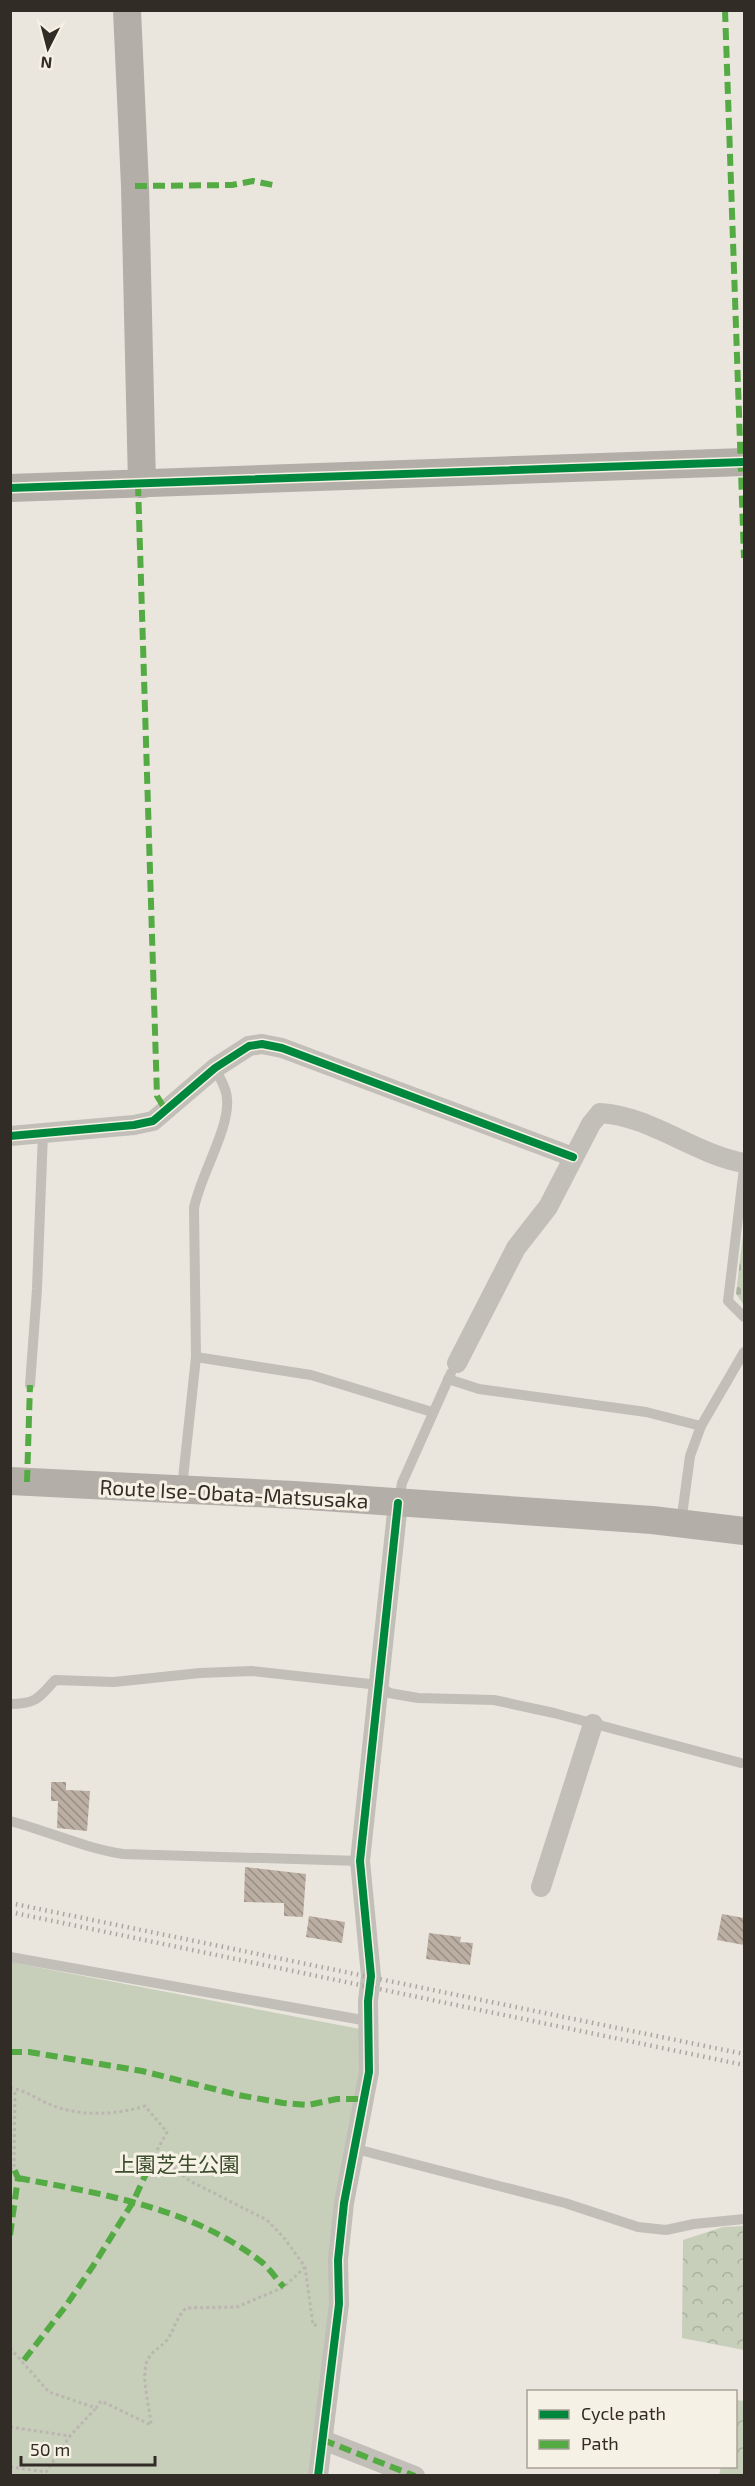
<svg xmlns="http://www.w3.org/2000/svg" width="755" height="2486" viewBox="0 0 755 2486" font-family="'Exo 2','Noto Sans JP',sans-serif">
<style>
.forest{fill:url(#forest-crowns)}
.cemetery{fill:url(#cemetery-stones)}
.park{fill:#c7ceba}
.building{fill:url(#building-back-hatch)}
.lines{fill:none;stroke-linecap:round;stroke-linejoin:round}
.path{stroke:#bbb7b0;stroke-width:3;stroke-dasharray:3 3;stroke-linecap:butt}
.lane{stroke:#c2beb8;stroke-width:10}
.street{stroke:#c2beb8;stroke-width:20}
.secondary{stroke:#b3aea8;stroke-width:28}
.rail{stroke:#aaa7a2;stroke-width:4.5;stroke-dasharray:1.5 4.5;stroke-linecap:butt}
.quiet{stroke:#54ab44;stroke-width:6;stroke-dasharray:12 6;stroke-linecap:butt}
.cycleway-casing{stroke:#f6f1e5;stroke-width:11}
.cycleway{stroke:#00873e;stroke-width:8}
.labels{text-anchor:middle;dominant-baseline:central;stroke-width:6;stroke-linejoin:round;paint-order:stroke}
.street-label{font-size:21px;fill:#322c27;stroke:#f6f1e5}
.park-label{font-size:21px;fill:#3c4d2e;stroke:#f6f1e5}
</style>
<defs>
<pattern id="forest-crowns" width="20" height="18" patternUnits="userSpaceOnUse" patternTransform="scale(1.5)"><rect width="20" height="18" fill="#c7ceba"/><path d="M2 6a3 3 0 1 1 6 0M12 15a3 3 0 1 1 6 0" fill="none" stroke="#abb1a0"/></pattern>
<pattern id="cemetery-stones" width="16" height="16" patternUnits="userSpaceOnUse" patternTransform="scale(1.5)"><rect width="16" height="16" fill="#c7ceba"/><path d="M2 7V4a2 2 0 0 1 4 0v3zM10 15v-3a2 2 0 0 1 4 0v3z" fill="#abb1a0"/></pattern>
<pattern id="building-back-hatch" width="6" height="6" patternUnits="userSpaceOnUse" patternTransform="scale(1.5)"><rect width="6" height="6" fill="#bbaea2"/><path d="M-1 5l2 2M0 0l6 6M5-1l2 2" fill="none" stroke="#998e84"/></pattern>
</defs>
<rect width="100%" height="100%" fill="#eae6de"/>
<!-- forest -->
<g class="forest">
<path d="M744 2226V2350L682 2338 683 2240 723 2227Z"/>
<path d="M736 2400 744 2401V2475H719L721 2467 736 2466Z"/>
</g>
<!-- cemetery -->
<path class="cemetery" d="M744 1226V1305L736 1294Z"/>
<!-- park -->
<path class="park" d="M10 1962 360 2029 361 2061 310 2475H11Z"/>
<!-- building -->
<g class="building">
<path d="M51 1782H66V1790L90 1791 87 1831 57 1828 58 1801H51Z"/>
<path d="M245 1867 306 1874 303 1917 284 1916V1903L244 1902Z"/>
<path d="M722 1914 744 1918V1945L717 1940Z"/>
<path d="M309 1916 345 1922 342 1943 306 1937Z"/>
<path d="M429 1933 461 1937 460 1942 473 1943 470 1965 426 1959Z"/>
</g>
<g class="lines">
<!-- path -->
<g class="path">
<path d="M10 2088C23 2089 37 2099 49 2104 77 2117 117 2115 145 2106L167 2132 155 2154 190 2181 267 2220 285 2239 305 2267 313 2325H318"/>
<path d="M10 2169H14L15 2089"/>
<path d="M10 2348 49 2392 96 2408 101 2401 151 2425C150 2405 138 2372 150 2356 154 2350 162 2346 167 2340 175 2329 175 2319 186 2308L237 2307 284 2287 305 2267"/>
<path d="M10 2427 70 2436"/>
<path d="M10 2467 46 2472 70 2436 95 2409"/>
</g>
<!-- lane -->
<g class="lane">
<path d="M744 1168 728 1301 744 1317"/>
<path d="M196 1357 311 1375 432 1412"/>
<path d="M448 1379 479 1389 646 1412 701 1426"/>
<path d="M30 1385 37 1289 43 1133"/>
<path d="M182 1488 196 1357 194 1208C200 1176 230 1128 227 1099 227 1088 219 1077 215 1068"/>
<path d="M399 1500 402 1483 451 1373"/>
<path d="M681 1523 690 1456 701 1426 744 1352"/>
<path d="M10 1704C36 1704 39 1698 55 1680L114 1682 200 1673 252 1671 379 1685 389 1693 418 1698 494 1700 554 1713 741 1763"/>
<path d="M10 1821C48 1831 84 1848 123 1854L360 1861"/>
<path d="M10 1957 368 2021"/>
<path d="M356 2149 565 2203 638 2227 666 2230 694 2224 744 2219"/>
</g>
<!-- street -->
<g class="street">
<path d="M10 1136 134 1125 153 1121 215 1068 249 1046 262 1044 282 1048 573 1157"/>
<path d="M457 1363 516 1248 548 1207 591 1124 600 1113C651 1116 694 1154 744 1163"/>
<path d="M541 1887 593 1724"/>
<path d="M323 2440 415 2476"/>
<path d="M318 2476 339 2304 338 2260 344 2203 369 2072 368 2001 371 1976 360 1861 398 1503"/>
</g>
<!-- secondary -->
<g class="secondary">
<path d="M127 10 135 186 142 484"/>
<path d="M10 488 744 462"/>
<path d="M10 1481 294 1495 652 1520 744 1531"/>
</g>
<!-- rail -->
<g class="rail">
<path d="M10 1903 744 2054"/>
<path d="M10 1912 744 2065"/>
</g>
<!-- quiet -->
<g class="quiet">
<path d="M725 10 744 558"/>
<path d="M135 186 232 185 253 181 278 186"/>
<path d="M138 484 157 1096 166 1111"/>
<path d="M27 1482 30 1385"/>
<path d="M10 2052H29L142 2071 238 2095 283 2103 308 2105 337 2099H364"/>
<path d="M18 2178C102 2194 189 2207 259 2260 269 2267 276 2279 284 2287"/>
<path d="M10 2235 18 2178 14 2169"/>
<path d="M24 2360 65 2307 93 2266 133 2202 155 2154"/>
<path d="M323 2440 415 2476"/>
</g>
<defs>
<g id="cycleway">
<path d="M10 488 744 462"/>
<path d="M10 1136 134 1125 153 1121 215 1068 249 1046 262 1044 282 1048 573 1157"/>
<path d="M318 2476 339 2304 338 2260 344 2203 369 2072 368 2001 371 1976 360 1861 398 1503"/>
</g>
</defs>
<!-- cycleway casing -->
<use href="#cycleway" class="cycleway-casing"/>
<!-- cycleway -->
<use href="#cycleway" class="cycleway"/>
</g>
<g class="labels">
<!-- street labels -->
<g class="street-label">
<text transform="translate(234 1493) rotate(3)">Route Ise-Obata-Matsusaka</text>
</g>
<!-- park labels -->
<g class="park-label">
<text x="177" y="2163">上園芝生公園</text>
</g>
</g>
<!-- border -->
<rect width="755" height="2486" fill="none" stroke="#322c27" stroke-width="24"/>
<!-- legend -->
<rect x="527" y="2390" width="210" height="78" fill="#f6f1e5" stroke="#a8a299" stroke-width="1.5"/>
<rect x="539" y="2410" width="30" height="9" fill="#00873e" stroke="#a8a299" stroke-width="1.5"/>
<text x="581" y="2420" font-size="18" fill="#322c27">Cycle path</text>
<rect x="539" y="2440" width="30" height="9" fill="#54ab44" stroke="#a8a299" stroke-width="1.5"/>
<text x="581" y="2450" font-size="18" fill="#322c27">Path</text>
<!-- north arrow -->
<g transform="translate(48 48) rotate(186)" stroke="#f6f1e5" stroke-width="4.5" paint-order="stroke">
<path d="M0-4.5L10 22L0 15L-10 22Z" fill="#322c27"/>
<text y="-9" font-size="16" font-weight="bold" text-anchor="middle" fill="#322c27">N</text>
</g>
<!-- scale -->
<path d="M21 2456v9h134v-9" fill="none" stroke="#322c27" stroke-width="3"/>
<text x="30" y="2456" font-size="18" fill="#322c27" stroke="#f6f1e5" stroke-width="4.5" paint-order="stroke">50 m</text>
</svg>
